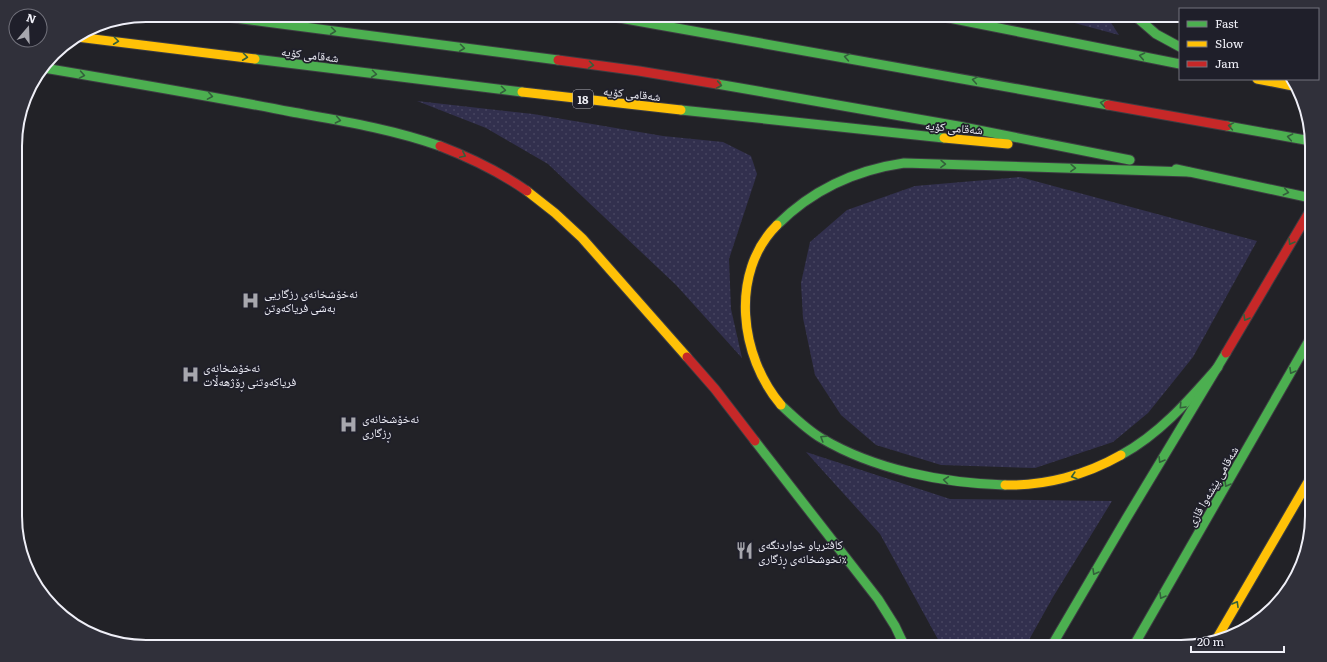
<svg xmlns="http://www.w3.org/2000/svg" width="1327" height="662" viewBox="0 0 1327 662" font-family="Literata,'Noto Naskh Arabic',serif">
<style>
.grass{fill:url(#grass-dots)}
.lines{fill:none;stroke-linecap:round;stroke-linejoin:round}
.fast-casing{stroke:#3d3d42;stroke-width:11}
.slow-casing{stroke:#3d3d42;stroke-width:11}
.jam-casing{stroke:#3d3d42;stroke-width:11}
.fast{stroke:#4caf50;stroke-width:9}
.slow{stroke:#ffc107;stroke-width:9}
.jam{stroke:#c62828;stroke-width:9}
.oneway{stroke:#33603b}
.labels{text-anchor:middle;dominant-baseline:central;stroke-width:3.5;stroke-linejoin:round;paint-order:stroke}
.shield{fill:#1f1f2a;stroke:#b1b1ba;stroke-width:1}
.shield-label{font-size:11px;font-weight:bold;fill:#efeff7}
.street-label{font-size:12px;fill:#efeff7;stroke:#1f1f2a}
.poi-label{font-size:12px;fill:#efeff7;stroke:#1f1f2a;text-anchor:start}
.rim{fill:none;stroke:#efeff7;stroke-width:2}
</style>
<defs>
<pattern id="grass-dots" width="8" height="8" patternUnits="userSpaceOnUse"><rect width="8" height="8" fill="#32304e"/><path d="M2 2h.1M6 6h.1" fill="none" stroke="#464460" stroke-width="1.8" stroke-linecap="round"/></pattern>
</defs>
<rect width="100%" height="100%" fill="#222227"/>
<!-- grass -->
<g class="grass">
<path d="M1046 15H1106L1119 35 1045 15Z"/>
<path d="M417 101 533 114 663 136 723 142 751 156 757 174 729 259 731 309 742 358 676 285 548 164 486 128Z"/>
<path d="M1020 177 1257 241 1193 357 1148 413 1113 442 1035 468 941 465 876 445 841 415 815 375 803 318 801 283 810 242 847 210 915 186Z"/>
<path d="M806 452 950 499 1112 501 1053 597 1025 647H941L940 643 880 534Z"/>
</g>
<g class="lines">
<defs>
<g id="fast">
<path d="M211 15 558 60"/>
<path d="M603 15 1108 105"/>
<path d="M934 15 1180 64"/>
<path d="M1134 15 1156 34 1180 47"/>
<path d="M255 59 522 92"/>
<path d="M44 68C127 82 210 96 292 112 342 121 392 129 440 146"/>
<path d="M717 84 958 126 1130 160"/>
<path d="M681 110 944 138"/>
<path d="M1227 126 1311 141"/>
<path d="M1176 169 1311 198"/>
<path d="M777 225C812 190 856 170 904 163L1189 172"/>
<path d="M781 405C794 417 806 429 821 438 875 470 943 483 1005 485"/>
<path d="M755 441 878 599 895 626 905 647"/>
<path d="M1121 455C1160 434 1189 400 1218 367"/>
<path d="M1051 647 1126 519 1226 353"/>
<path d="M1133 647 1311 337"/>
</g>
<g id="slow">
<path d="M77 37 255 59"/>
<path d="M1257 79 1293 86"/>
<path d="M1276 79 1292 84"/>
<path d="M522 92 681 110"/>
<path d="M944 138 1008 144"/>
<path d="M527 191 555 213 582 238 687 357"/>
<path d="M777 225C729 273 740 357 781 405"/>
<path d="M1005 485C1045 486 1086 475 1121 455"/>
<path d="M1217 638 1312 475"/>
</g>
<g id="jam">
<path d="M558 60 639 71 717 84"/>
<path d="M1108 105 1227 126"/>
<path d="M440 146C471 158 500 172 527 191"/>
<path d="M1226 353 1311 209"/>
<path d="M687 357 715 389 755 441"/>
</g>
</defs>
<!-- fast casing -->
<use href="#fast" class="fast-casing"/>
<!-- slow casing -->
<use href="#slow" class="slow-casing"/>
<!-- jam casing -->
<use href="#jam" class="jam-casing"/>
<!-- fast -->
<use href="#fast" class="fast"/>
<!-- slow -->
<use href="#slow" class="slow"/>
<!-- jam -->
<use href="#jam" class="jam"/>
</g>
<!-- one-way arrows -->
<defs><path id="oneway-chevron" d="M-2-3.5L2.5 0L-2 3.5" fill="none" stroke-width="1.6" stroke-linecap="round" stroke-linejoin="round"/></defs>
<g class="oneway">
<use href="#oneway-chevron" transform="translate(333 31) rotate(7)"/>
<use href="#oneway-chevron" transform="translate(116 41) rotate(7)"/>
<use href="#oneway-chevron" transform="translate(462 48) rotate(7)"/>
<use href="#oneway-chevron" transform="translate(1142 56) rotate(-169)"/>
<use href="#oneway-chevron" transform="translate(245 57) rotate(7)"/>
<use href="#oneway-chevron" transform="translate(847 57) rotate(-170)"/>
<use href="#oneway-chevron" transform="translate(591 65) rotate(7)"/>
<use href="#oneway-chevron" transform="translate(374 74) rotate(7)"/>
<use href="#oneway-chevron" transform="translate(82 75) rotate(10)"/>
<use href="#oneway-chevron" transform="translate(975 80) rotate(-170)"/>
<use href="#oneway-chevron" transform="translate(719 85) rotate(10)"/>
<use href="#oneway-chevron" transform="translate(503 90) rotate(7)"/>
<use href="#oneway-chevron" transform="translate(210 96) rotate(10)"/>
<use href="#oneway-chevron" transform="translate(1103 103) rotate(-170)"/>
<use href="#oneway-chevron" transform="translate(338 120) rotate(11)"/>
<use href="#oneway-chevron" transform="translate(1231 126) rotate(-170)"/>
<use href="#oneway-chevron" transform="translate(1290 137) rotate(-169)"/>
<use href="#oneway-chevron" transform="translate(463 155) rotate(25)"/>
<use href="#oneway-chevron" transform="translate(943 164) rotate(2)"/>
<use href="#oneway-chevron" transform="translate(1073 168) rotate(2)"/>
<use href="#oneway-chevron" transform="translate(1286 192) rotate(12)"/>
<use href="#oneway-chevron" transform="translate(1291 242) rotate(121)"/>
<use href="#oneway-chevron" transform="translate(1246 318) rotate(120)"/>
<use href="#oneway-chevron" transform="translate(1292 371) rotate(120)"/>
<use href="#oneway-chevron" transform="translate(1182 406) rotate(133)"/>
<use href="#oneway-chevron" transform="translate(823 438) rotate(-148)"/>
<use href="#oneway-chevron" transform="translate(1161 460) rotate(121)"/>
<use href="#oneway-chevron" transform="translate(1074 476) rotate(163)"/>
<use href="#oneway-chevron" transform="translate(946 480) rotate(-173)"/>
<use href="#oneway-chevron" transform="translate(1227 484) rotate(120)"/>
<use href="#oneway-chevron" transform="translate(1095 572) rotate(120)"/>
<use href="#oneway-chevron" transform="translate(1162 596) rotate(120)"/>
<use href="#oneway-chevron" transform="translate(1236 604) rotate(-60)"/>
</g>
<!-- icons -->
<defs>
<symbol id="hospital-bare" viewBox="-9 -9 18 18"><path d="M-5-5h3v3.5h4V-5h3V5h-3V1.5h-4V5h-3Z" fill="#a7a7ae" stroke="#1f1f2a" stroke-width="2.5" paint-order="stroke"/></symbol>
<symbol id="restaurant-bare" viewBox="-9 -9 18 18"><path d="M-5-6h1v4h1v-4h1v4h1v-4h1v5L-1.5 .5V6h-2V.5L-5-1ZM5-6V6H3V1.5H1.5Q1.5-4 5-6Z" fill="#a7a7ae" stroke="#1f1f2a" stroke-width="2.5" paint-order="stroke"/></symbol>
</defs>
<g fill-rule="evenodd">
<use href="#hospital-bare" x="238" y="288" width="25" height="25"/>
<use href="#hospital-bare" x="178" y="362" width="25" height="25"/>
<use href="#hospital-bare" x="336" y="412" width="25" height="25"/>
<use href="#restaurant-bare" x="732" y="538" width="25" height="25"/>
</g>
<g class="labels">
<!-- shield labels -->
<rect class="shield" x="573" y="90" width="20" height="18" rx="3"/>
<g class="shield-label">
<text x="583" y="99">18</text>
</g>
<!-- street labels -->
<g class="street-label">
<text transform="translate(310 54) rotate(7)">شەقامی کۆیە</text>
<text transform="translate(632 93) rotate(6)">شەقامی کۆیە</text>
<text transform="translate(954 127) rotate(5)">شەقامی کۆیە</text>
<text transform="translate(1212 486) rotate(-60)">شەقامی پێشەوا قازی</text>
</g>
<!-- poi labels -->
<g class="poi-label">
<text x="264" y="293">نەخۆشخانەی رزگاریی<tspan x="264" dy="14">بەشی فریاکەوتن</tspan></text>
<text x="203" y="367">نەخۆشخانەی<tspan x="203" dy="14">فریاکەوتنی ڕۆژهەڵات</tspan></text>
<text x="362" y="418">نەخۆشخانەی<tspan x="362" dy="14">ڕزگاری</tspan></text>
<text x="758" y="544">كافتریاو خواردنگەی<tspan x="758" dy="14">نخوشخانەی ڕزگاری٪</tspan></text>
</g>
</g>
<!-- crop -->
<path d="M0 0H1327V662H0ZM146 22H1181A124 124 0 0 1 1305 146V516A124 124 0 0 1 1181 640H146A124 124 0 0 1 22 516V146A124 124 0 0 1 146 22Z" fill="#30303a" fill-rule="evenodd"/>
<path class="rim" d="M146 22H1181A124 124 0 0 1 1305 146V516A124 124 0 0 1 1181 640H146A124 124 0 0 1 22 516V146A124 124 0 0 1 146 22Z"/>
<!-- legend -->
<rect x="1179" y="8" width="140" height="72" fill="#1f1f2a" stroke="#72727c"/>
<rect x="1187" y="21" width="20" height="6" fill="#4caf50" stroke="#72727c"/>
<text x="1215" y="28" font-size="12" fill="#efeff7">Fast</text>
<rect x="1187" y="41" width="20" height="6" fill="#ffc107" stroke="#72727c"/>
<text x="1215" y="48" font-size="12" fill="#efeff7">Slow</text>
<rect x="1187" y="61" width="20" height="6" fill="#c62828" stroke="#72727c"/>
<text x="1215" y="68" font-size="12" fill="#efeff7">Jam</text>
<!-- north arrow -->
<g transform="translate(28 28) rotate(19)"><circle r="19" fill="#1f1f2a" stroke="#72727c"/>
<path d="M0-3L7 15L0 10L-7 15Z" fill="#a7a7ae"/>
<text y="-6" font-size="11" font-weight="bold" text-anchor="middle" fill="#efeff7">N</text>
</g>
<!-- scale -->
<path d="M1191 646v6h93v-6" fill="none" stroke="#efeff7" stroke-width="2"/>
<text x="1197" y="646" font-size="12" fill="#efeff7" stroke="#1f1f2a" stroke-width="3" paint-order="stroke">20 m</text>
</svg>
